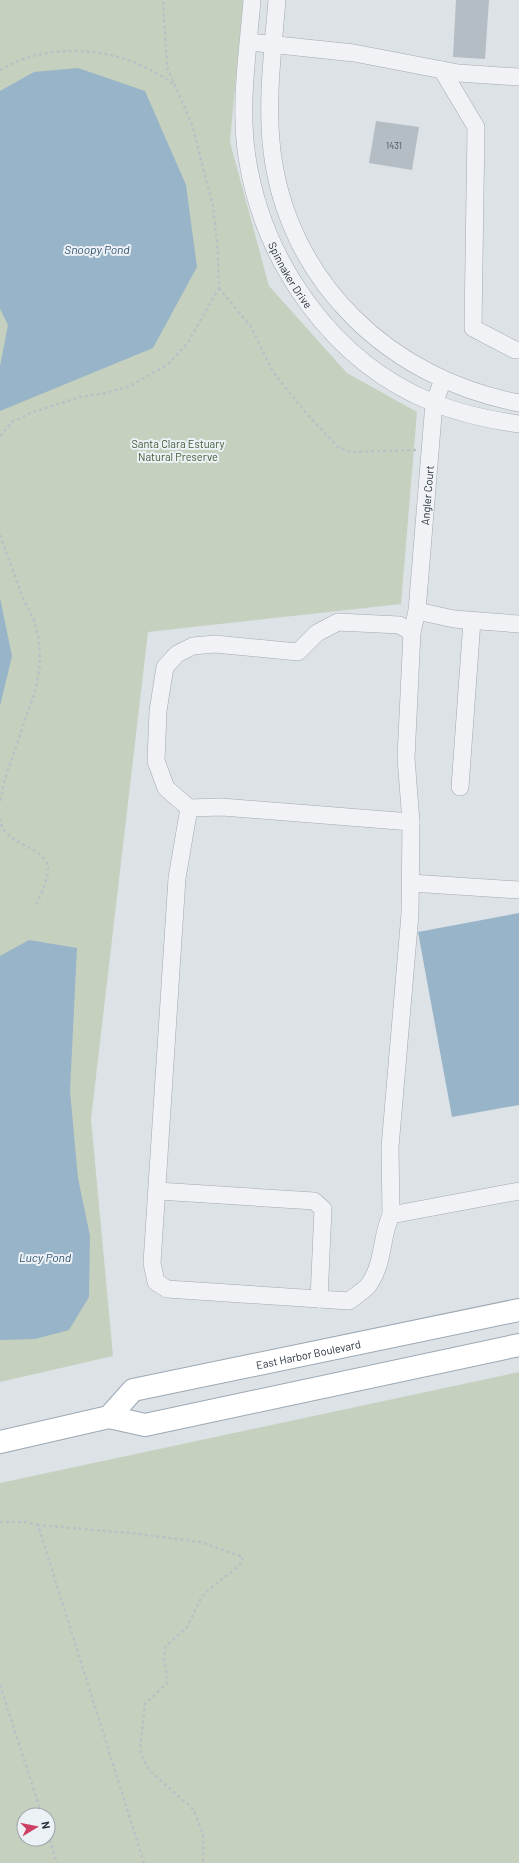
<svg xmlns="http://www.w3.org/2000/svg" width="519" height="1863" viewBox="0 0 519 1863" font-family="Barlow,sans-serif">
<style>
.green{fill:#c5d1be;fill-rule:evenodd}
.water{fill:#98b4c8}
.building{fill:#b4bcc4}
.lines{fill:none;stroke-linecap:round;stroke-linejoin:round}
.minor-casing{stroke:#a3a9b1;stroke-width:18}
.major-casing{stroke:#9ca8b3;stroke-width:24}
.path{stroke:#bcc0c5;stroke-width:2.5;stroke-dasharray:3 3;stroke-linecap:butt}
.minor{stroke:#f0f2f5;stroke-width:17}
.major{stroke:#fff;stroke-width:22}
.labels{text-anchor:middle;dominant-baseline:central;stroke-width:4;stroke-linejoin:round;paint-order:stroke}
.number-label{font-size:9px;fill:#4a5460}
.street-label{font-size:11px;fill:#27313e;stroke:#ecf1f5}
.park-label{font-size:11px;fill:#3f5934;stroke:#ecf1f5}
.water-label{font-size:12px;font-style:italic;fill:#315472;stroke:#ecf1f5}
</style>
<rect width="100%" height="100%" fill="#dde2e7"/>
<!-- green -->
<g class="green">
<path d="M0 0H243L230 142 269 286 347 373 417 412 401 604 148 632 91 1119 113 1356 0 1382Z"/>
<path d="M519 1372V1863H0V1483ZM24 1815H48V1839H24Z"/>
</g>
<!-- water -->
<g class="water">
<path d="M78 68 145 91 186 185 197 267 153 348 0 411V366L8 325 0 309V91L34 72Z"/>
<path d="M0 598 12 656 0 706Z"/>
<path d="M519 913V1105L452 1117 418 932Z"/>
<path d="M29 940 77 948 70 1091 78 1178 90 1236 89 1297 69 1330 35 1339 0 1340V956Z"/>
</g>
<!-- building -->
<g class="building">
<path d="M456 0H489L485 59 453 57Z"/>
<path d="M376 121 419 127 412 170 369 163Z"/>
</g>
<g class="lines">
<defs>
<g id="minor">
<path id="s1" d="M252 0C248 51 239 105 247 157 263 262 333 363 434 403 462 414 490 420 519 424"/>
<path d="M277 0C273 50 266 101 272 151 288 283 391 379 519 403"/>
<path d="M249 42 354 53 458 73 519 77"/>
<path d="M442 70 476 127 473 328 515 350H519"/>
<path d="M417 611 454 619 519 624"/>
<path d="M412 632 399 625 338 622 317 633 298 652 215 644 193 646 177 654 165 667 158 711 156 761 166 788 189 808 177 878 152 1263 156 1282 167 1289 349 1301C356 1295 366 1290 370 1283 384 1262 381 1236 391 1215L519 1191"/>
<path d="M460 787 472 621"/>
<path d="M189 808 222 807 411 822"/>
<path d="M411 883 519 890"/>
<path d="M158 1191 314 1201 323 1209 319 1299"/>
<path id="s2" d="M391 1215 390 1147 410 914 411 822 406 758 412 632 417 611 434 403 443 380"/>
</g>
<g id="major">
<path id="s3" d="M109 1417 133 1390 519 1310"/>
<path d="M0 1442 109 1417 145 1425 519 1345"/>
</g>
</defs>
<!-- minor casing -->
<use href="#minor" class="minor-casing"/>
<!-- major casing -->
<use href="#major" class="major-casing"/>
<!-- path -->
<g class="path">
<path d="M0 70C53 39 124 47 173 84"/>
<path d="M219 288 251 327 273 372 306 413 338 447 350 452 416 450"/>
<path d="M0 436 12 422 33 412 80 397 102 394 130 386 167 365 187 344 219 288 218 252 213 206 192 125 167 67 163 0"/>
<path d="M0 535 23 598 34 620 39 640 40 665 36 688 4 782 0 803"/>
<path d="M0 818C1 846 48 845 48 870 47 882 41 894 36 905"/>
<path d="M0 1522H26L38 1525 144 1863"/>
<path d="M37 1525 130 1533 200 1542 243 1557 240 1565 207 1591 201 1598 187 1627 166 1646C161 1659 168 1670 167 1683L145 1704 140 1748 143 1759 150 1771 194 1810 203 1835V1863"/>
<path d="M0 1685 42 1815"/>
<path d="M48 1834 57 1863"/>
</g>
<!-- minor -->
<use href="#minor" class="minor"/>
<!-- major -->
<use href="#major" class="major"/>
</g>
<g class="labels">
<!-- number labels -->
<g class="number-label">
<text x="394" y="145">1431</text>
</g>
<!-- street labels -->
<g class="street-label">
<text stroke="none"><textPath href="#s1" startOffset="284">Spinnaker Drive</textPath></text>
<text stroke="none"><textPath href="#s2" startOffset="722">Angler Court</textPath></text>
<text stroke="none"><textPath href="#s3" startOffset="215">East Harbor Boulevard</textPath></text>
</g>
<!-- park labels -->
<g class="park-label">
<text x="178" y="443">Santa Clara Estuary<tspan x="178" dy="13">Natural Preserve</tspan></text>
</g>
<!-- water labels -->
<g class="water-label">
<text x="97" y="249">Snoopy Pond</text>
<text x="45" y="1257">Lucy Pond</text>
</g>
</g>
<!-- north arrow -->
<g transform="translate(36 1827) rotate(80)"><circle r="19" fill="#ecf1f5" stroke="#9da4ac"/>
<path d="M0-3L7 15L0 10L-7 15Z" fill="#ce4064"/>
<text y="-6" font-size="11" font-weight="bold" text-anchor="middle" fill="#27313e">N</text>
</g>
</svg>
